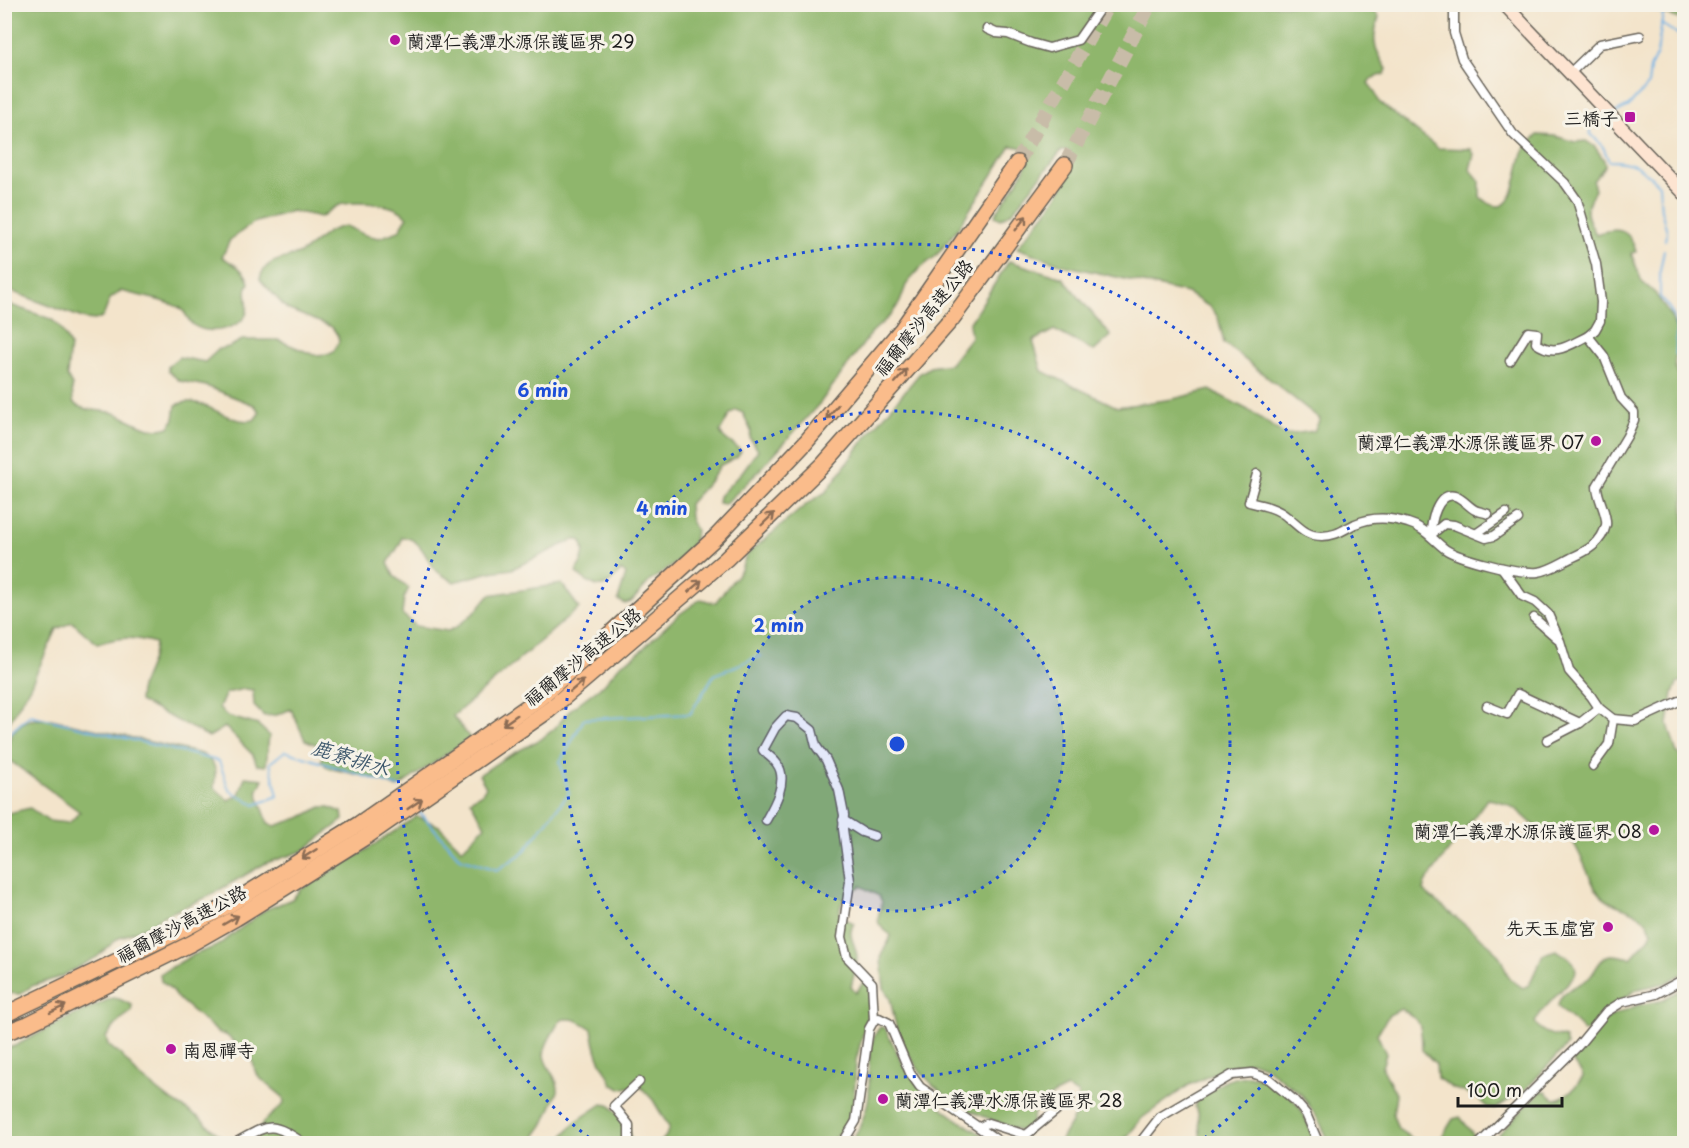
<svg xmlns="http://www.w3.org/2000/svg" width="1689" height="1148" viewBox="0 0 1689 1148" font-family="'Playpen Sans','LXGW WenKai TC',sans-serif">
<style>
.forest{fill:#8fb66c;stroke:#566944;stroke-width:1.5}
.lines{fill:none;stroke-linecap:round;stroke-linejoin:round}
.stream{stroke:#6eb0e3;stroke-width:2}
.motorway-tunnel{stroke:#c8bca8;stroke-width:15;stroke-dasharray:15 8;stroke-linecap:butt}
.minor-casing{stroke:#676259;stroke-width:11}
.secondary-casing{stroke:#676259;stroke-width:15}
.motorway-casing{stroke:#676259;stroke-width:18}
.minor{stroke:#fff;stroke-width:8}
.secondary{stroke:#fde4d1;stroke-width:12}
.motorway{stroke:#fabc8b;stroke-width:15}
.oneway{stroke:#8b6c54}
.ring{fill:none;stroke:#1d4ed8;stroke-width:3;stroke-dasharray:3 6}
.poi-dot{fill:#b5179e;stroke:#f7f3e8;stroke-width:2}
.labels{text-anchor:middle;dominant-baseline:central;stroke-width:6;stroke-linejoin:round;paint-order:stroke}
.poi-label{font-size:18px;fill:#1c1c1c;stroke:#f7f3e8;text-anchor:end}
.street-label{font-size:18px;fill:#1c1c1c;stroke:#f7f3e8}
.water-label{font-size:20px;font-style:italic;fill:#3d576c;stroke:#f7f3e8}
.centre{fill:#1d4ed8;stroke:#f7f3e8;stroke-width:3}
.ring-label{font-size:18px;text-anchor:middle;font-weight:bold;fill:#1d4ed8;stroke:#f7f3e8;stroke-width:6;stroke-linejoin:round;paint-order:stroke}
</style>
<rect width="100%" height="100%" fill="#f7f3e8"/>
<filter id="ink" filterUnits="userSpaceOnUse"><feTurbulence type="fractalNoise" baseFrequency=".0167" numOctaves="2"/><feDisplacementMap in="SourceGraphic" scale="12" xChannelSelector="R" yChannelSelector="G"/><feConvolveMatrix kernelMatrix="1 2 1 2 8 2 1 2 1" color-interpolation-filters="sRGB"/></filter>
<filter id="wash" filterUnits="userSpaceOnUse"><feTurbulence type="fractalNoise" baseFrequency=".008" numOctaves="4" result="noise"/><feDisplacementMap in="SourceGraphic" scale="24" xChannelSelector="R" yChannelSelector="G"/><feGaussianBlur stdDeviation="1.35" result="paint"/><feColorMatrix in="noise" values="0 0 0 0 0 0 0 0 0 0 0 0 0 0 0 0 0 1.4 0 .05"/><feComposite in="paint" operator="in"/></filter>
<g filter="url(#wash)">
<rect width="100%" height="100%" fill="#f3e4cb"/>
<!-- forest -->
<g class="forest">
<path d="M5 5H1370L1379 17C1371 41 1374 48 1387 69L1385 74 1371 79 1368 83 1375 92 1379 102 1438 148 1471 149 1474 154 1470 169 1480 181V197C1519 230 1514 163 1527 145 1530 141 1535 138 1538 135L1555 136 1575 142 1586 141 1595 147 1604 160 1605 166 1593 181 1595 190C1583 210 1585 215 1596 234 1618 227 1630 228 1636 252L1631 253 1642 282 1655 293 1671 317 1681 342C1672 360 1672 368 1684 384V680L1677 684 1673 693 1668 724 1676 751 1684 759V973L1666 983 1638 989 1621 1000 1591 1030 1583 1031C1577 1021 1565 1016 1558 1006 1560 989 1578 987 1589 978 1595 972 1599 960 1607 956 1614 953 1624 957 1631 958L1649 938 1652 932C1641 903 1612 912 1597 891 1588 879 1574 826 1554 827 1550 827 1544 830 1540 831 1521 814 1514 802 1487 799L1425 883 1423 891 1491 946 1500 957 1509 978 1523 988 1529 985 1543 954 1556 950C1567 957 1579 961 1575 975L1542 1011 1535 1022C1541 1034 1553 1035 1565 1038L1567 1045 1526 1089 1495 1109 1488 1108 1474 1095 1454 1089 1437 1078 1436 1064 1422 1050C1422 1027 1422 1020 1401 1009L1389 1015 1377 1034 1386 1054 1382 1067 1396 1094 1393 1115 1398 1129 1419 1143H1330L1318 1119 1302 1095 1264 1066 1251 1061 1231 1066 1189 1085 1142 1118 1122 1143H1059L1080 1107 1078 1094 1067 1088C1056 1093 1037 1103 1033 1116 1031 1123 1032 1128 1027 1134L963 1108 933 1085 919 1070 907 1052 896 1026 890 999 884 988 881 960 882 953 889 941 891 935C874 923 877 921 882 902L879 896 861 886C849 893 836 902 841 917L854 923C846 936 856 943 857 957 857 966 853 978 851 987L856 993 864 981 869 977 872 984 867 1019 856 1060 853 1117 830 1143H660L666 1136 669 1127 653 1100 639 1085 620 1089 612 1084C609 1075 605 1070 601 1062 595 1052 594 1040 592 1029 580 1021 573 1017 560 1020 555 1030 544 1044 544 1055 545 1068 559 1078 558 1091L544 1124 536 1135 535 1143H255L263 1122 284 1104 283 1097 260 1078 255 1071 252 1058 226 1035 219 1033 175 996 172 990 161 981 160 974 191 956 217 946 265 910 292 899 301 889 363 852 417 816 439 826 462 849 485 826 470 800 482 793 486 787 479 775 503 759 541 739 554 729 571 709 604 684 622 663 635 656 677 616 701 599 715 603 741 570 746 556 751 551 808 503 826 492 861 444 919 374 930 367 950 364 971 337 969 324 1009 261 1063 278 1111 336 1094 351 1054 330 1033 341 1042 371 1117 407 1173 399 1210 390 1250 411 1285 435 1314 431 1320 419 1224 343 1218 317 1210 307 1187 293 1063 265 1017 248C1038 220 1070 190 1073 155L1068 151H1061L1013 211 1001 219 995 216C1000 201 1054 147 1011 146L958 228 936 256 919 269 906 285 900 302 891 315 872 332 820 403 756 474 725 504 718 503 719 496 742 472 758 450 750 438 751 431 743 413 736 410 730 414 720 432C724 441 734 443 741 451L737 457 719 466C717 476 697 494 689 504L690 518 696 531 692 545 679 561 650 581 631 602 625 604 618 600 626 574 621 570C604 593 597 589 576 573 581 561 588 552 580 540H573L512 569 490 572 454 582C448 578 441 575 437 571 424 558 423 539 402 537L400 544 388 563 394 576 409 588 404 598 402 614 416 626 448 631 455 628 475 612 489 595 562 584 579 608 453 716 470 738 397 788 378 779 328 768 321 761 327 749 305 740 291 709 277 715 264 716 254 706 253 690 244 689 226 693 219 708 227 716 258 725 269 735 266 766 257 765 253 755 225 727 209 737 139 701C139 678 154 666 155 643 132 636 120 637 97 644L72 622 57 629 30 687 5 729V303L51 319 59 326 70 345 67 376 72 385 73 402C84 413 101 409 114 413 127 417 138 426 150 428 157 430 163 429 169 427L174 419 176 405C203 392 225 426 254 420L260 412 254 405 206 386 180 381 168 371V366L179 357 205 362 219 349 229 347 242 340H278L314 355 330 354 334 351 339 341 338 336 332 327 287 309 263 283 260 279C265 256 288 261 302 252 320 241 323 230 346 226L365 235 379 238 399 231 407 218C399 202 352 200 337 206 331 209 326 214 321 217L292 211 253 223 230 240 222 257C232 263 246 270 249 283 242 292 251 305 246 315 237 331 204 336 191 323 187 318 185 311 180 308 169 301 135 295 121 291L110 299 103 317 95 320 85 319 5 289Z"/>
<path d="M1639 5H1684V21Z"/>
<path d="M51 719 202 754C218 765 216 769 214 787L228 800 239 795 245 777 263 779 257 792 268 823 275 826 302 817 321 807H329L342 812 343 820 303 851 266 863 207 897 161 917 150 925 117 939 97 957 60 977 32 986 20 994 5 993 4 814 30 808 48 821 69 823 80 812 5 757C5 744 13 727 26 721 33 718 44 719 51 719Z"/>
<path d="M1684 988V1143L1489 1144 1540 1092H1546L1554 1099C1565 1099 1577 1086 1583 1077 1582 1070 1575 1067 1572 1060L1604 1019 1638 1005 1660 1001Z"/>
<path d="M112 998 119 999 132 1005 131 1012 120 1020 106 1037 108 1045 122 1056 137 1074 169 1099 200 1118 220 1136 209 1144 5 1143V1049L17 1045 68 1018Z"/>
<path d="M880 1027 885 1028C892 1041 898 1057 907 1070 930 1104 962 1124 997 1143L850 1144C859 1131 867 1111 869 1095 870 1072 865 1046 880 1027Z"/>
<path d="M1248 1076C1255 1077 1265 1078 1271 1081 1294 1094 1309 1118 1314 1143H1201L1198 1112 1195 1107 1196 1102C1215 1087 1223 1078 1248 1076Z"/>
<path d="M602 1104 609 1105 624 1120 633 1144H557L574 1123Z"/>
<path d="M1460 1117 1474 1135 1463 1143H1438L1453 1119Z"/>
</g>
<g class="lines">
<!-- stream -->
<g class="stream">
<path d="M1661 24 1679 35H1684"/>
<path d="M1615 113 1629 106 1648 85 1650 68 1657 54 1663 14 1658 7 1652 4"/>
<path d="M1604 117 1590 126V133L1603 147 1609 161C1635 161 1640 167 1659 185L1661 210 1667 231 1665 240"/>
<path d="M1664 250 1660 271V297C1679 317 1677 327 1676 354L1684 358"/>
<path d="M4 738 30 715 219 761 229 790 255 805 278 796 270 763 285 751 399 787"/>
<path d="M416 808 460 858 497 870 523 853 569 793 560 762 584 719 690 714 714 675 760 656"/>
</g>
</g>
</g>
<g filter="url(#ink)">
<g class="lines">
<!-- motorway-tunnel -->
<g class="motorway-tunnel">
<path d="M1017 163 1108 4"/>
<path d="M1065 165 1150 4"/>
</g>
<defs>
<g id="minor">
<path d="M987 29 996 33 1008 34 1031 43 1049 48 1078 40 1103 4"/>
<path d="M1570 73 1600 44 1640 36"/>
<path d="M1510 361 1528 332 1537 333 1536 343C1555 357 1569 345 1588 336"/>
<path d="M1257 474 1249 502C1262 505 1277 508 1287 517 1299 526 1305 536 1322 536 1336 536 1343 530 1355 524 1373 516 1390 517 1408 523 1424 527 1433 540 1445 549 1459 559 1521 574 1538 572 1549 571 1561 563 1571 558 1587 551 1602 543 1606 525 1608 515 1597 498 1597 486L1627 436 1634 420V412L1621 398 1604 356 1588 336 1595 330 1600 321 1601 302 1596 264 1577 200 1565 183 1513 134 1462 59 1454 33V4"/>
<path d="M1477 533 1506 513"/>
<path d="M1431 535 1444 524 1454 525 1486 538 1494 536 1518 519"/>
<path d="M1431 535C1430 523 1438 491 1455 496 1462 498 1468 506 1475 510 1479 512 1484 512 1488 514"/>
<path d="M1502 568 1522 596 1535 602 1548 614 1560 641 1569 671 1591 696 1599 708 1613 719 1635 721 1679 701 1684 702"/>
<path d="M1534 618 1557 638"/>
<path d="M1487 706 1507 714 1518 694 1580 723 1599 708"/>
<path d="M1547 740 1580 723"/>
<path d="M1593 766 1609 744 1613 719"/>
<path d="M766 820C774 806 789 780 777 764 774 759 767 755 763 750L775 728 786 716 797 718 812 730 816 746 826 760 839 790 844 815 843 829 850 881 842 937 847 957 872 983 874 1020"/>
<path d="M843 820 862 832 874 836"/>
<path d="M980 1127 988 1123 1026 1135 1070 1099"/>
<path d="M233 1144C270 1124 269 1120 305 1144"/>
<path d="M632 1144 629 1140V1125L614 1106 639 1082"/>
<path d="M842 1144 856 1121 869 1029 874 1020 879 1018 889 1023 910 1073 920 1087 1003 1144"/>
<path d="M1139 1144 1160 1117 1232 1075 1252 1073 1269 1079 1294 1100 1306 1114 1319 1144"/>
<path d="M1479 1144 1578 1046 1606 1012 1622 1002 1656 994 1684 979"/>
</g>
<path id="secondary" d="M1504 4 1684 193"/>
<g id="motorway">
<path d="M4 1015 184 929 229 905 359 824 540 698 717 536 806 442 902 329 1017 163"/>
<path d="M4 1033 28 1024 192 943 236 918 367 836 549 710 726 559 823 465 951 320 1065 165"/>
</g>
</defs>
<!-- minor casing -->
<use href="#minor" class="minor-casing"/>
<!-- secondary casing -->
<use href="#secondary" class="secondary-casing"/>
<!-- motorway casing -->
<use href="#motorway" class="motorway-casing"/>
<!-- minor -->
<use href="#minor" class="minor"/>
<!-- secondary -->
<use href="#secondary" class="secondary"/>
<!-- motorway -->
<use href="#motorway" class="motorway"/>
</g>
<!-- one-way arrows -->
<defs><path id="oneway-shaft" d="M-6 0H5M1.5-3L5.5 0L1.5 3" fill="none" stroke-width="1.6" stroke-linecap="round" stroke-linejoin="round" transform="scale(1.5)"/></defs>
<g class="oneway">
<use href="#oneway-shaft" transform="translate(1021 223) rotate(-53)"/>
<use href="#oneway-shaft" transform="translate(901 376) rotate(-49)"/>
<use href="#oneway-shaft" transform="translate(832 412) rotate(130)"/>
<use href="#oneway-shaft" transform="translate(768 519) rotate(-44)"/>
<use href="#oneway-shaft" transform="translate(695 586) rotate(-41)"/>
<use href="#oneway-shaft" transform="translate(577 686) rotate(-40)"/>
<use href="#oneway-shaft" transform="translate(510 720) rotate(145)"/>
<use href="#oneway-shaft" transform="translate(415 804) rotate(-34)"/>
<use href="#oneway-shaft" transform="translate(309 854) rotate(148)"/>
<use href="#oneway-shaft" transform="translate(231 920) rotate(-30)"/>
<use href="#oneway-shaft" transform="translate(58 1009) rotate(-26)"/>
</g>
</g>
<!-- distance rings -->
<circle cx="897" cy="744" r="167" fill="#1d4ed8" fill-opacity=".12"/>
<g class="ring">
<circle cx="897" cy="744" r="167"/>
<circle cx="897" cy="744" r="333"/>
<path d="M596 1143A500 500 0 1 1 1198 1143"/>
</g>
<!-- markers -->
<g class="poi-dot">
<circle cx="395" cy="40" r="6"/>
<rect x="1624" y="111" width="12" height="12" rx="3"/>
<circle cx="1596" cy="441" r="6"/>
<circle cx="1654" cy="830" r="6"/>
<circle cx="1608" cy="927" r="6"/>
<circle cx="171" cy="1049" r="6"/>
<circle cx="883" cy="1099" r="6"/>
</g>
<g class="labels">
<!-- poi labels -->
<g class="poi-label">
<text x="407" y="40" text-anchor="start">蘭潭仁義潭水源保護區界 29</text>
<text x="1618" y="117">三橋子</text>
<text x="1584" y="441">蘭潭仁義潭水源保護區界 07</text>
<text x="1642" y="830">蘭潭仁義潭水源保護區界 08</text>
<text x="1596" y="927">先天玉虛宮</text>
<text x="183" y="1049" text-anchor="start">南恩禪寺</text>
<text x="895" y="1099" text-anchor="start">蘭潭仁義潭水源保護區界 28</text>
</g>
<!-- street labels -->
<g class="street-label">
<text transform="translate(923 317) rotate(-51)">福爾摩沙高速公路</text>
<text transform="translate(582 656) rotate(-39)">福爾摩沙高速公路</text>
<text transform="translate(181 923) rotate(-28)">福爾摩沙高速公路</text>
</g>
<!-- water labels -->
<g class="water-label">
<text transform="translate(351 757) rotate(17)">鹿寮排水</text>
</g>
</g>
<circle cx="897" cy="744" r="9" class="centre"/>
<g class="ring-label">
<text x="543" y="397">6 min</text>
<text x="662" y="515">4 min</text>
<text x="779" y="632">2 min</text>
</g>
<!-- margin -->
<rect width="1689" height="1148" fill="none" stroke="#f7f3e8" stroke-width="24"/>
<!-- scale -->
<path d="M1458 1097v9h104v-9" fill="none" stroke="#1c1c1c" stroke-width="3"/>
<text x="1467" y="1097" font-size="18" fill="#1c1c1c" stroke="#f7f3e8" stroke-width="4.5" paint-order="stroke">100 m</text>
</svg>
